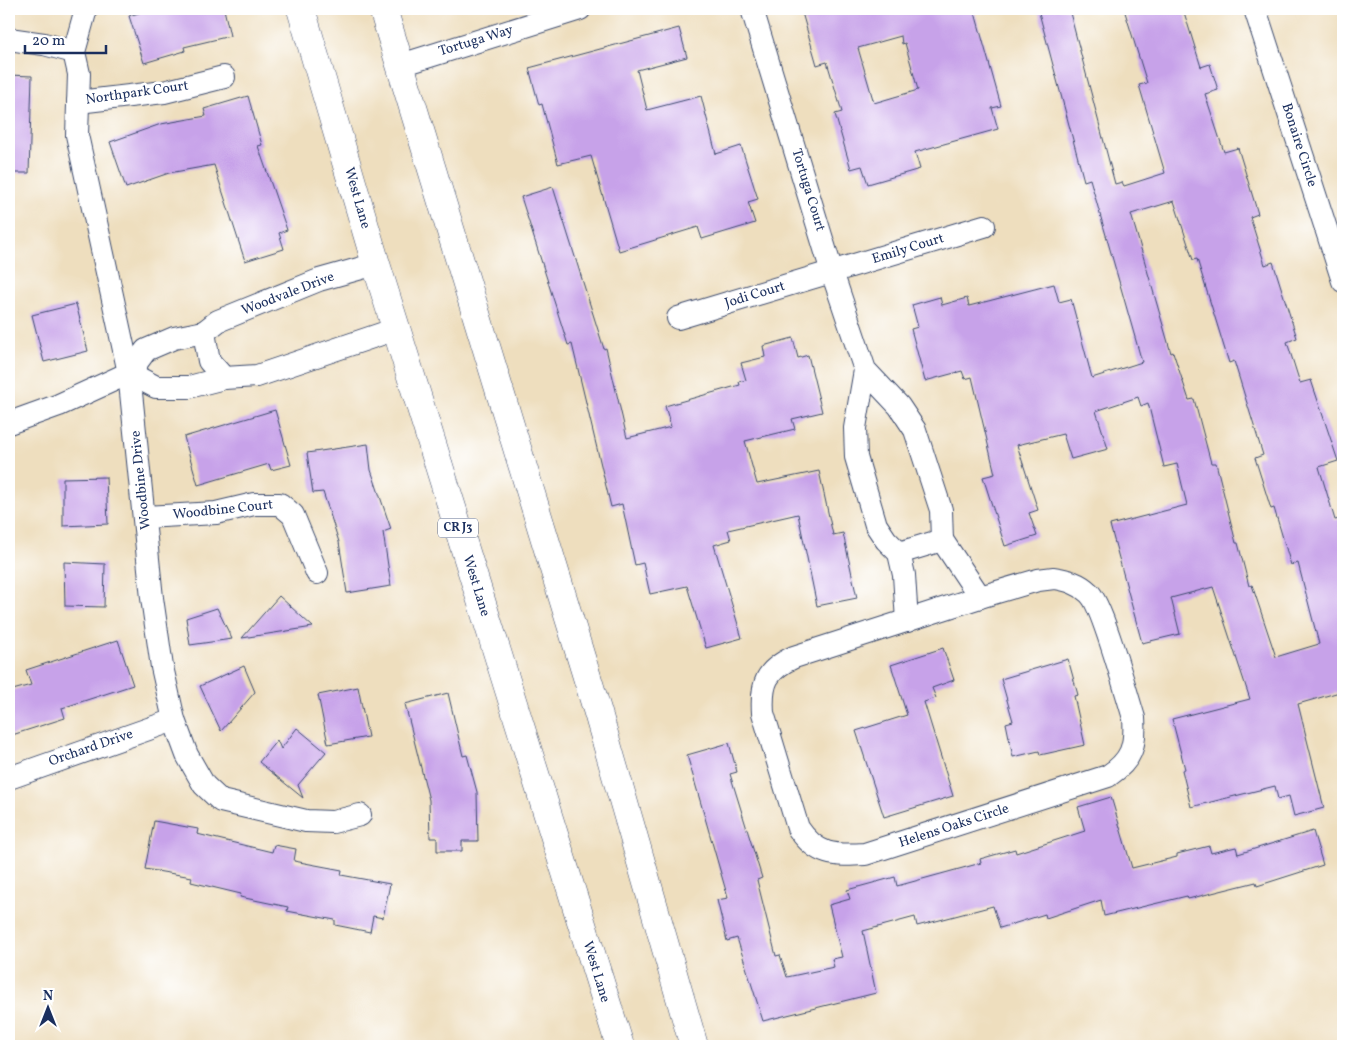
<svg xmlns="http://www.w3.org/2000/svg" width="1352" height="1055" viewBox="0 0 1352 1055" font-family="Vollkorn,serif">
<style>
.building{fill:#c7a2e9;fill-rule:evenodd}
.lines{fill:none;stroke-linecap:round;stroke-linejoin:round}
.street-casing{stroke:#3b496c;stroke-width:24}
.primary-casing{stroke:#3b496c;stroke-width:29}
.street{stroke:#fff;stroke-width:22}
.primary{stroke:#fff;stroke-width:28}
.labels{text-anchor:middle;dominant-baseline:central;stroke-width:5;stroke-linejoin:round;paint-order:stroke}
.shield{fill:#fff;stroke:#5f6d8e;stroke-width:1}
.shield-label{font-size:12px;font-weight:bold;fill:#1b2f5e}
.street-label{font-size:14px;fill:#1b2f5e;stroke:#fff}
</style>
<rect width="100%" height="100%" fill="#fff"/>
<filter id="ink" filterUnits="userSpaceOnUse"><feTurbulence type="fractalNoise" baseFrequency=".02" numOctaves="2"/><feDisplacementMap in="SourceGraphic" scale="10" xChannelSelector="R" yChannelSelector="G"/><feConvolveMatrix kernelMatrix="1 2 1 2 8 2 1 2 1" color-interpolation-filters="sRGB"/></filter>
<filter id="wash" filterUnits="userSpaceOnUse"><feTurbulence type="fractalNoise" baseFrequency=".0096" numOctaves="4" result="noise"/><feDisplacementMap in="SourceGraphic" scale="20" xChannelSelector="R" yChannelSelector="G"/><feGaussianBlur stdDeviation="1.12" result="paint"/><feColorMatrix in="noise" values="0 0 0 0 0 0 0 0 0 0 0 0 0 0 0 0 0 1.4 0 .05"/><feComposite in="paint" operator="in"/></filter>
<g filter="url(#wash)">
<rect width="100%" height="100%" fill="#eedebe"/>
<g id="blocks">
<!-- building -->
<g class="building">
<path d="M151 9H224L230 36 184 47 185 51 144 63 129 16Z"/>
<path d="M801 9H974L1001 106 992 108 998 129 915 152 920 169 868 184 862 166 851 169 835 114 842 112 827 62 817 65ZM901 36 902 44 905 43 918 90 874 103 858 48Z"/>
<path d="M1038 9H1069L1115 184 1122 182 1124 186 1165 173 1139 85 1147 83 1124 9H1183L1201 67 1210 64 1218 90 1205 94 1224 152 1238 148 1258 214 1250 217 1265 265 1273 262 1297 338 1287 342 1300 383 1311 380 1338 461 1319 467 1335 520 1343 518V691L1298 704 1324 808 1294 816 1289 796 1278 799 1275 786 1191 807 1182 770 1185 769 1172 719 1250 699 1213 587 1171 598 1180 634 1142 643 1110 525 1187 505 1177 464 1164 467 1148 403 1141 406 1138 397 1096 411 1108 449 1071 459 1063 434 1017 445 1038 510 1029 513 1037 536 1005 546 983 477 995 474 972 377 965 379 962 371 925 381 911 329 918 327 912 305 940 297 942 305 967 298 969 306 1054 284 1059 302 1071 299 1092 378 1142 362 1090 179 1084 181ZM1174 201 1193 260 1197 259 1229 363 1234 361 1263 455 1255 458 1271 509 1274 508 1291 565 1298 563 1319 644 1276 657 1252 585 1249 586 1238 543H1236L1216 463H1211L1194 399 1189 400 1173 352 1171 353 1131 214Z"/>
<path d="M679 28 687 57 637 70 647 110 701 96 716 154 741 146 758 199 748 202 755 223 702 239 698 227 619 251 591 156 558 164 542 104 539 105 529 68Z"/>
<path d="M9 75 32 76 29 173H9Z"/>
<path d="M248 96 262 145 258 146 287 230 279 233 284 249 245 261 214 165 169 173 126 188 110 142 161 124 206 116 204 109Z"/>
<path d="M553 187 604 349 606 348 627 438 671 427 665 406 740 385 739 382 746 380 741 363 765 357 763 346 793 338 798 358 808 355 822 412 792 419 795 429 745 441 757 484 819 471 833 535 843 533 857 598 817 606 798 514 728 530 731 540 714 545 742 638 706 648 687 586 650 594 643 563 635 565 622 504 611 507 572 344 568 345 521 197Z"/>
<path d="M76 304 88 351 44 362 32 315Z"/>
<path d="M275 410 291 465 271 470 269 464 198 485 184 437Z"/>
<path d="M368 444 371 470 391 529 383 532 391 586 347 593 339 542 323 492 313 493 307 453Z"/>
<path d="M106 477 108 524 63 526V478Z"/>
<path d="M64 562 105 564 104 607 65 606Z"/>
<path d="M279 596 313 627 242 638Z"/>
<path d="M217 608 232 639 190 645 186 618Z"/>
<path d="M118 640 133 685 62 708 65 718 9 736V691L31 685 26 670Z"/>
<path d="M943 648 954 680 932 688 936 698 924 702 953 796 884 817 856 731 907 715 891 665Z"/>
<path d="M1068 659 1078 695 1074 696 1085 745 1040 755 1039 751 1013 757 1006 723 1013 721 1001 679Z"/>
<path d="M244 666 255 692 221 731 200 686Z"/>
<path d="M358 687 368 737 328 744 318 695Z"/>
<path d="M448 693 463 756 467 755 477 792 478 841H462V851H437V838H430L429 800 405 704Z"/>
<path d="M297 728 326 752 298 785 303 798 259 762 277 740 281 749Z"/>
<path d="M729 743 737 772 730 774 762 878 757 880 776 956 780 955 787 977 834 967 832 959 842 957 829 905 850 899 847 890 895 877 897 886 981 863 980 859 1015 849 1016 853 1085 831 1078 807 1111 797 1132 868 1177 857V854L1209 846 1211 853 1236 847 1238 854 1313 831 1323 865 1257 886 1256 882 1188 899 1187 896 1104 916 1101 900 1046 918 1045 914 1000 928 993 906 917 926 915 917 863 931 876 993 763 1021 737 938 727 941 717 900 728 898 687 755Z"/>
<path d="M154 821 198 829 197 834 272 852 274 845 296 849 294 861 342 870 341 875 390 884 383 918 373 916 370 932 335 925V920L287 911 288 907 240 897 241 894 191 882 192 877 145 869Z"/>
</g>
</g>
</g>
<g filter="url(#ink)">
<use href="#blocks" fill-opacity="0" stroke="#3b496c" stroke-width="1"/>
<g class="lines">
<defs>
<g id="street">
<path d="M86 9 74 52 79 74 77 135 129 373 152 598 162 667 174 720 187 755 204 785 221 801 306 821 333 822 360 815"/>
<path d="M752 9 832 272 865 370 899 406 915 430 941 510 942 540 899 553 886 540 876 525 856 457 855 428 865 370"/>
<path d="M1255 9 1343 281"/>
<path d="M9 39 44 44 74 52"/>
<path d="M401 65 580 9"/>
<path d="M78 102 164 92 224 77"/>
<path d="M376 264 319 280 218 321 204 332 209 361 224 378 257 376 396 329"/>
<path d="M678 318 984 226"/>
<path d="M129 373 156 387H189L224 378"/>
<path d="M9 423 59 405 129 373 146 350 174 338 204 332"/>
<path d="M145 517 216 513 254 504H280L293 515 317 573"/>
<path d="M942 540 980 597"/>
<path d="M899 553 904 575 907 621"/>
<path d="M1054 578C1067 580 1079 583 1089 593 1102 604 1127 696 1134 718 1136 746 1132 760 1108 776L865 854C834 856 817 856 798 828L763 713C761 683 766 670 794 657L980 597 1038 580Z"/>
<path d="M9 778 174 720"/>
</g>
<g id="primary">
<path d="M301 9 376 264 620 1046"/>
<path d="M383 9 598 713 694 1046"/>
</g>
</defs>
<!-- street casing -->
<use href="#street" class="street-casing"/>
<!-- primary casing -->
<use href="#primary" class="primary-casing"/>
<!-- street -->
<use href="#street" class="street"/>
<!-- primary -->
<use href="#primary" class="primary"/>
</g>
</g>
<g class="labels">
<!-- shield labels -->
<rect class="shield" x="438" y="518.5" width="40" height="19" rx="4"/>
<g class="shield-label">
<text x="458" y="528">CR J3</text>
</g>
<!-- street labels -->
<g class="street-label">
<text transform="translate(476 41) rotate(-17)">Tortuga Way</text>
<text transform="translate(137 93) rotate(-8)">Northpark Court</text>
<text transform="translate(1299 145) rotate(72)">Bonaire Circle</text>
<text transform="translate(808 190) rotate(73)">Tortuga Court</text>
<text transform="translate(357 198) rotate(74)">West Lane</text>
<text transform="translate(908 249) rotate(-17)">Emily Court</text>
<text transform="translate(288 294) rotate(-21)">Woodvale Drive</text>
<text transform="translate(755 295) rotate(-17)">Jodi Court</text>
<text transform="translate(141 480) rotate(-96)">Woodbine Drive</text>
<text transform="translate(223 510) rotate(-6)">Woodbine Court</text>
<text transform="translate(476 586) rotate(73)">West Lane</text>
<text transform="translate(91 748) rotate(-19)">Orchard Drive</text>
<text transform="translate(954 826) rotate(-18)">Helens Oaks Circle</text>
<text transform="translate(596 972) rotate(73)">West Lane</text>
</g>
</g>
<!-- margin -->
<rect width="1352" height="1055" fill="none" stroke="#fff" stroke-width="30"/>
<!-- north arrow -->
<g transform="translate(48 1008)" stroke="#ffffff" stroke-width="4" paint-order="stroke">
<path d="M0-4L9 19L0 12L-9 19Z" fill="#1b2f5e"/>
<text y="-8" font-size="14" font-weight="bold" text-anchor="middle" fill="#1b2f5e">N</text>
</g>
<!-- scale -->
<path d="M25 45v8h81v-8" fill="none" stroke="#1b2f5e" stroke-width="2.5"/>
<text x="32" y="45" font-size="15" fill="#1b2f5e" stroke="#ffffff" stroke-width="4" paint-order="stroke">20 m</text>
</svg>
